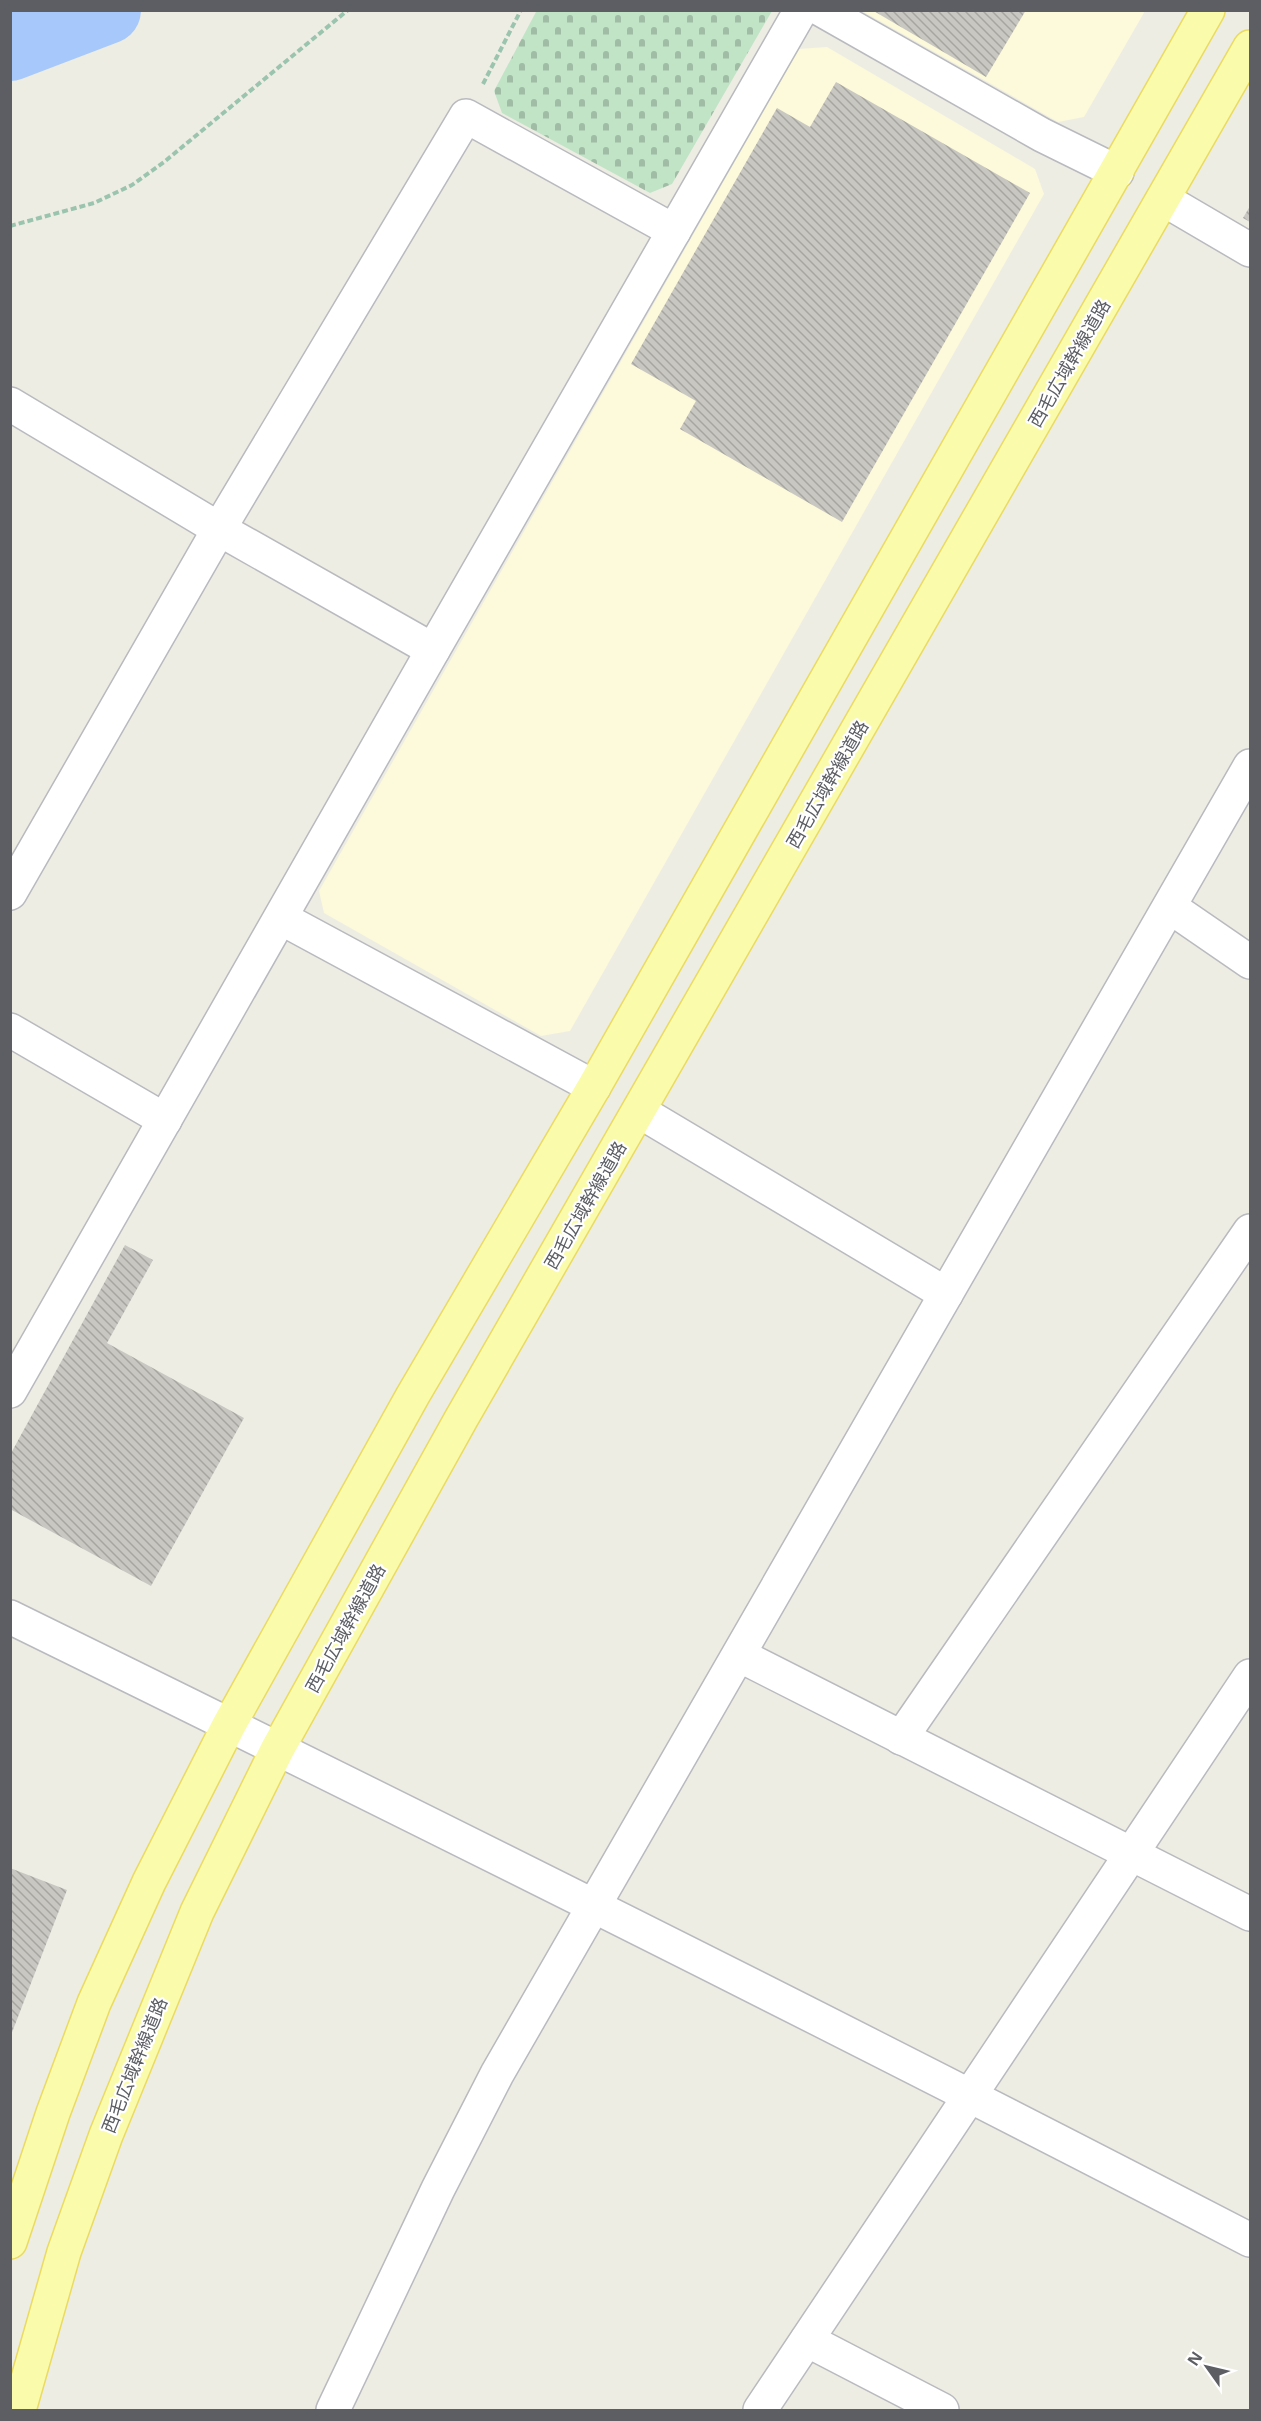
<svg xmlns="http://www.w3.org/2000/svg" width="1261" height="2421" viewBox="0 0 1261 2421" font-family="'Open Sans','Noto Sans JP',sans-serif">
<style>
.commercial{fill:#fcfada}
.cemetery{fill:url(#cemetery-stones)}
.lines{fill:none;stroke-linecap:round;stroke-linejoin:round}
.river{stroke:#a6c8fb;stroke-width:68}
.building{fill:url(#building-back-hatch)}
.minor-casing{stroke:#b9babf;stroke-width:36}
.major-casing{stroke:#eadb60;stroke-width:36}
.path{stroke:#9bc4ae;stroke-width:4;stroke-dasharray:6 3;stroke-linecap:butt}
.minor{stroke:#fff;stroke-width:33}
.major{stroke:#fafbab;stroke-width:33}
.labels{text-anchor:middle;dominant-baseline:central;stroke-width:4.5;stroke-linejoin:round;paint-order:stroke}
.street-label{font-size:18px;fill:#5c5e64;stroke:#fff}
</style>
<defs>
<pattern id="cemetery-stones" width="16" height="16" patternUnits="userSpaceOnUse" patternTransform="scale(1.5)"><rect width="16" height="16" fill="#c1e4c7"/><path d="M2 7V4a2 2 0 0 1 4 0v3zM10 15v-3a2 2 0 0 1 4 0v3z" fill="#a0bca5"/></pattern>
<pattern id="building-back-hatch" width="6" height="6" patternUnits="userSpaceOnUse" patternTransform="scale(1.5)"><rect width="6" height="6" fill="#c9c7c1"/><path d="M-1 5l2 2M0 0l6 6M5-1l2 2" fill="none" stroke="#a6a5a0"/></pattern>
</defs>
<rect width="100%" height="100%" fill="#eeede4"/>
<!-- commercial -->
<g class="commercial">
<path d="M862 11H1145L1084 117 1058 122Z"/>
<path d="M827 47 1035 169 1044 194 570 1031 541 1036 324 913 319 891 799 49Z"/>
</g>
<!-- cemetery -->
<path class="cemetery" d="M537 10H772V11L672 184 650 193 502 113 494 91Z"/>
<g class="lines">
<!-- river -->
<path class="river" d="M10 47 107 10"/>
</g>
<!-- building -->
<g class="building">
<path d="M872 10H1026L986 77Z"/>
<path d="M836 82 1030 193 842 522 680 429 696 401 631 364 777 108 810 127Z"/>
<path d="M1250 206V222L1243 218Z"/>
<path d="M125 1245 153 1260 107 1343 244 1418 151 1586 10 1509V1455Z"/>
<path d="M10 1868 67 1890 11 2035 10 2034Z"/>
</g>
<g class="lines">
<defs>
<g id="minor">
<path d="M822 10 1042 135 1117 172"/>
<path d="M1163 199 1250 250"/>
<path d="M10 404 219 529 433 650"/>
<path d="M10 893 219 529 466 116 674 231"/>
<path d="M1170 907 1250 962"/>
<path d="M281 918 594 1087"/>
<path d="M10 1030 165 1120"/>
<path d="M639 1111 946 1294"/>
<path d="M10 1391 433 650 801 10"/>
<path d="M10 1617C426 1821 840 2027 1250 2240"/>
<path d="M739 1655 1250 1914"/>
<path d="M901 1738 1250 1231"/>
<path d="M807 2340 942 2410"/>
<path d="M333 2410 438 2189 497 2074 1250 766"/>
<path d="M760 2410 1250 1676"/>
</g>
<g id="major">
<path d="M10 2242 53 2113 94 2003 149 1882 229 1725 413 1395 594 1087 1208 10"/>
<path d="M19 2410 64 2252 106 2135 197 1912 277 1750 461 1419 1250 47"/>
</g>
</defs>
<!-- minor casing -->
<use href="#minor" class="minor-casing"/>
<!-- major casing -->
<use href="#major" class="major-casing"/>
<!-- path -->
<g class="path">
<path d="M483 84 521 10"/>
<path d="M10 226 94 203 132 185 164 162 348 10"/>
</g>
<!-- minor -->
<use href="#minor" class="minor"/>
<!-- major -->
<use href="#major" class="major"/>
</g>
<g class="labels">
<!-- street labels -->
<g class="street-label">
<text transform="translate(1069 363) rotate(-60)">西毛広域幹線道路</text>
<text transform="translate(827 784) rotate(-60)">西毛広域幹線道路</text>
<text transform="translate(585 1205) rotate(-60)">西毛広域幹線道路</text>
<text transform="translate(345 1628) rotate(-61)">西毛広域幹線道路</text>
<text transform="translate(134 2065) rotate(-68)">西毛広域幹線道路</text>
</g>
</g>
<!-- border -->
<rect width="1261" height="2421" fill="none" stroke="#5c5e64" stroke-width="24"/>
<!-- north arrow -->
<g transform="translate(1207 2367) rotate(304)" stroke="#ffffff" stroke-width="4.5" paint-order="stroke">
<path d="M0-4.5L10 22L0 15L-10 22Z" fill="#5c5e64"/>
<text y="-9" font-size="16" font-weight="bold" text-anchor="middle" fill="#5c5e64">N</text>
</g>
</svg>
